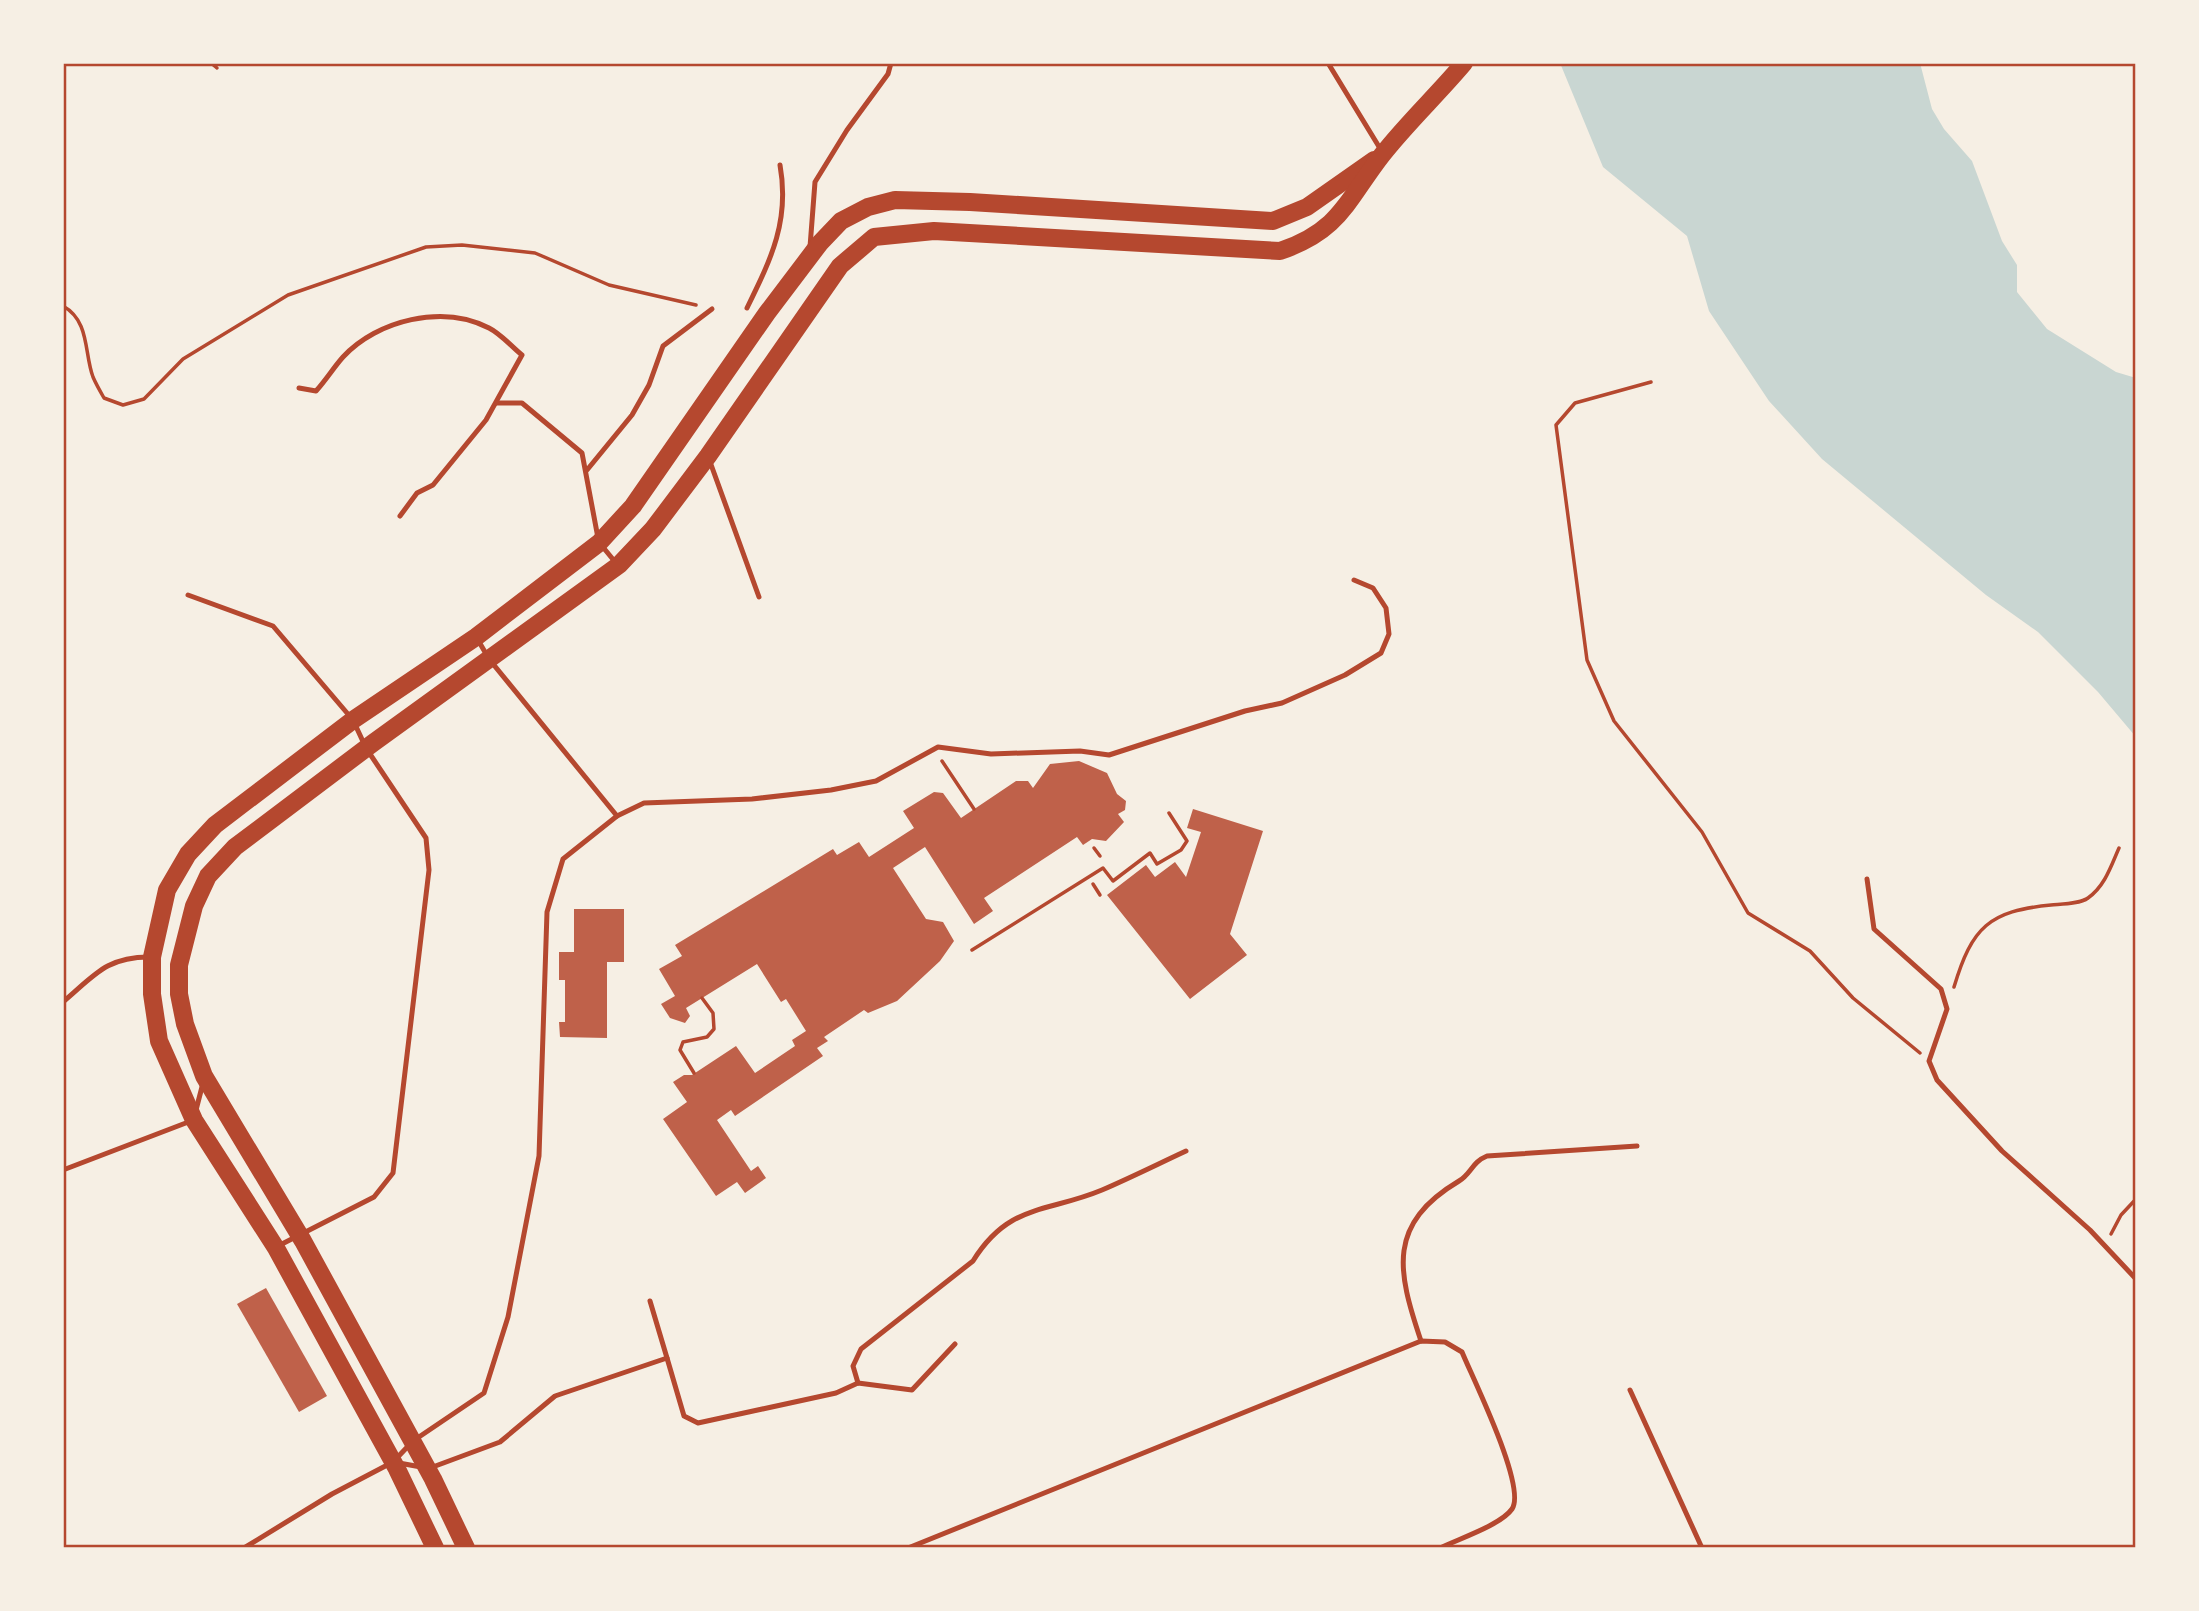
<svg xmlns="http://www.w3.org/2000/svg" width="2199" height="1611" viewBox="0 0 2199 1611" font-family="Quicksand,sans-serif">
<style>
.water{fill:#c9d6d2}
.building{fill:#bf614a}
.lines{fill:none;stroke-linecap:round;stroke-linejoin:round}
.path{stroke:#b5482f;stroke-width:3.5}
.service{stroke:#b5482f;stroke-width:5}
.primary{stroke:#b5482f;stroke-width:18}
.neatline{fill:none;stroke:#b5482f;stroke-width:2.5}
</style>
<rect width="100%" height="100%" fill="#f6efe4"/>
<!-- water -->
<path class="water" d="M1560 63H1920L1932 109 1944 129 1972 161 2002 241 2017 265V292L2047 329 2116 372 2136 378V737L2098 692 2038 632 1986 595 1822 459 1769 401 1709 311 1687 236 1603 167Z"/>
<!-- building -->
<g class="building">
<path d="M1079 761 1107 773 1117 794 1126 801 1125 810 1118 814 1124 822 1106 841 1092 839 1083 845 1077 837 984 898 993 911 974 924 925 847 893 868 926 919 943 922 954 941 940 961 897 1001 868 1013 864 1010 824 1037 828 1041 817 1048 823 1056 735 1116 731 1110 717 1120 751 1171 758 1166 766 1178 745 1193 737 1182 716 1196 663 1119 687 1102 673 1082 684 1075H692L736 1046 755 1073 795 1046 792 1040 806 1031 786 999 781 1002 757 964 686 1008 690 1016 685 1023 670 1018 661 1004 675 996 659 969 682 956 675 945 833 849 837 855 859 842 869 857 914 828 903 811 934 792 943 793 961 818 1016 781H1028L1033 788 1050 764Z"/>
<path d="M1193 809 1263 831 1230 934 1247 955 1190 999 1107 895 1146 865 1155 877 1175 862 1186 877 1201 832 1187 828Z"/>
<path d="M574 909H624V962H607V1038L560 1037 559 1022H565V980H559V952H574Z"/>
<path d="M266 1288 327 1396 299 1412 237 1304Z"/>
</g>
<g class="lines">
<!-- path -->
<g class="path">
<path d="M211 63 217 68"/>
<path d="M63 306C90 321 84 353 93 377 96 384 100 391 104 398L123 405 144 399 183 359 288 295 426 247 462 245 535 253 609 285 696 305"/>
<path d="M1651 382 1575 403 1556 425 1587 660 1614 721 1702 832 1748 913 1810 951 1853 998 1920 1053"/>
<path d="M942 761 974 809"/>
<path d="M1094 848 1100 856"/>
<path d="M1093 884 1100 895"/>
<path d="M972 950 1103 868 1113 881 1150 853 1157 864 1181 850 1187 841 1169 813"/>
<path d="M1954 987C1972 927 1989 911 2051 905 2062 904 2080 904 2088 898 2105 886 2111 866 2119 848"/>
<path d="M694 1073 680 1050 683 1042 707 1037 714 1029 713 1013 702 998"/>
<path d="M2111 1234 2121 1215 2136 1199"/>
</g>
<!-- service -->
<g class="service">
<path d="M1328 63 1381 150"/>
<path d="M810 247 815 182 847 130 888 74 891 63"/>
<path d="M747 308C771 259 790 221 780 165"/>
<path d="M299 388 316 391C326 380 334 367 343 357 377 320 443 304 489 328 501 334 512 347 522 355L486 420 433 485 417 493 400 516"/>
<path d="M497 403H522L582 453 598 538"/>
<path d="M709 459 759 597"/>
<path d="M587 470 632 415 649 385 663 346 712 309"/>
<path d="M602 546 616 563"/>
<path d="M188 595 273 626 353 720 366 748 426 838 429 870 393 1173 374 1197 278 1246"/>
<path d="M478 640 489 659 617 816"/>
<path d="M1867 879 1874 929 1941 989 1947 1009 1929 1061 1937 1080 2002 1151 2090 1230 2136 1279"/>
<path d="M63 1002C94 976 106 957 149 957"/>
<path d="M196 1110 203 1083"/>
<path d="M63 1170 191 1121"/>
<path d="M650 1301 667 1358"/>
<path d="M1421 1341C1397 1270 1387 1224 1459 1181 1471 1174 1472 1162 1487 1156L1637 1146"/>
<path d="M858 1383 853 1366 861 1349 973 1261C1009 1203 1047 1213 1102 1190 1130 1178 1158 1164 1186 1151"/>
<path d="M1630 1390 1702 1548"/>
<path d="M399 1463 421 1467"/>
<path d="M430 1468 500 1442 555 1396 667 1358 684 1416 698 1423 836 1393 858 1383 912 1390 955 1344"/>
<path d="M244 1548 332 1494 393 1462 413 1441 484 1393 508 1317 539 1156 547 912 563 859 617 816 644 803 752 799 831 790 876 781 938 747 991 754 1080 751 1109 755 1245 711 1282 703 1345 675 1381 653 1389 634 1386 608 1373 588 1354 580"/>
<path d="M908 1548 1421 1341 1445 1342 1462 1352C1473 1379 1527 1487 1512 1509 1501 1525 1458 1539 1440 1548"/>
</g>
<!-- primary -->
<g class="primary">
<path d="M435 1548 397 1469 276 1248 194 1120 159 1041 152 994V957L167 890 188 854 215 825 353 720 476 637 599 543 633 506 767 313 820 243 841 221 868 207 895 200 970 202 1273 221 1307 207 1374 160"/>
<path d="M466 1548 433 1479 303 1241 204 1076 185 1024 179 994V965L194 906 208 876 235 847 373 743 619 565 653 529 708 456 840 266 874 237 934 231 1280 251C1340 231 1347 200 1382 155 1407 123 1438 94 1464 63"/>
</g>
</g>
<!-- border -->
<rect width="2199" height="1611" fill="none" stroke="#f6efe4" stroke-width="130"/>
<rect x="65" y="65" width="2069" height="1481" class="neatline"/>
</svg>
